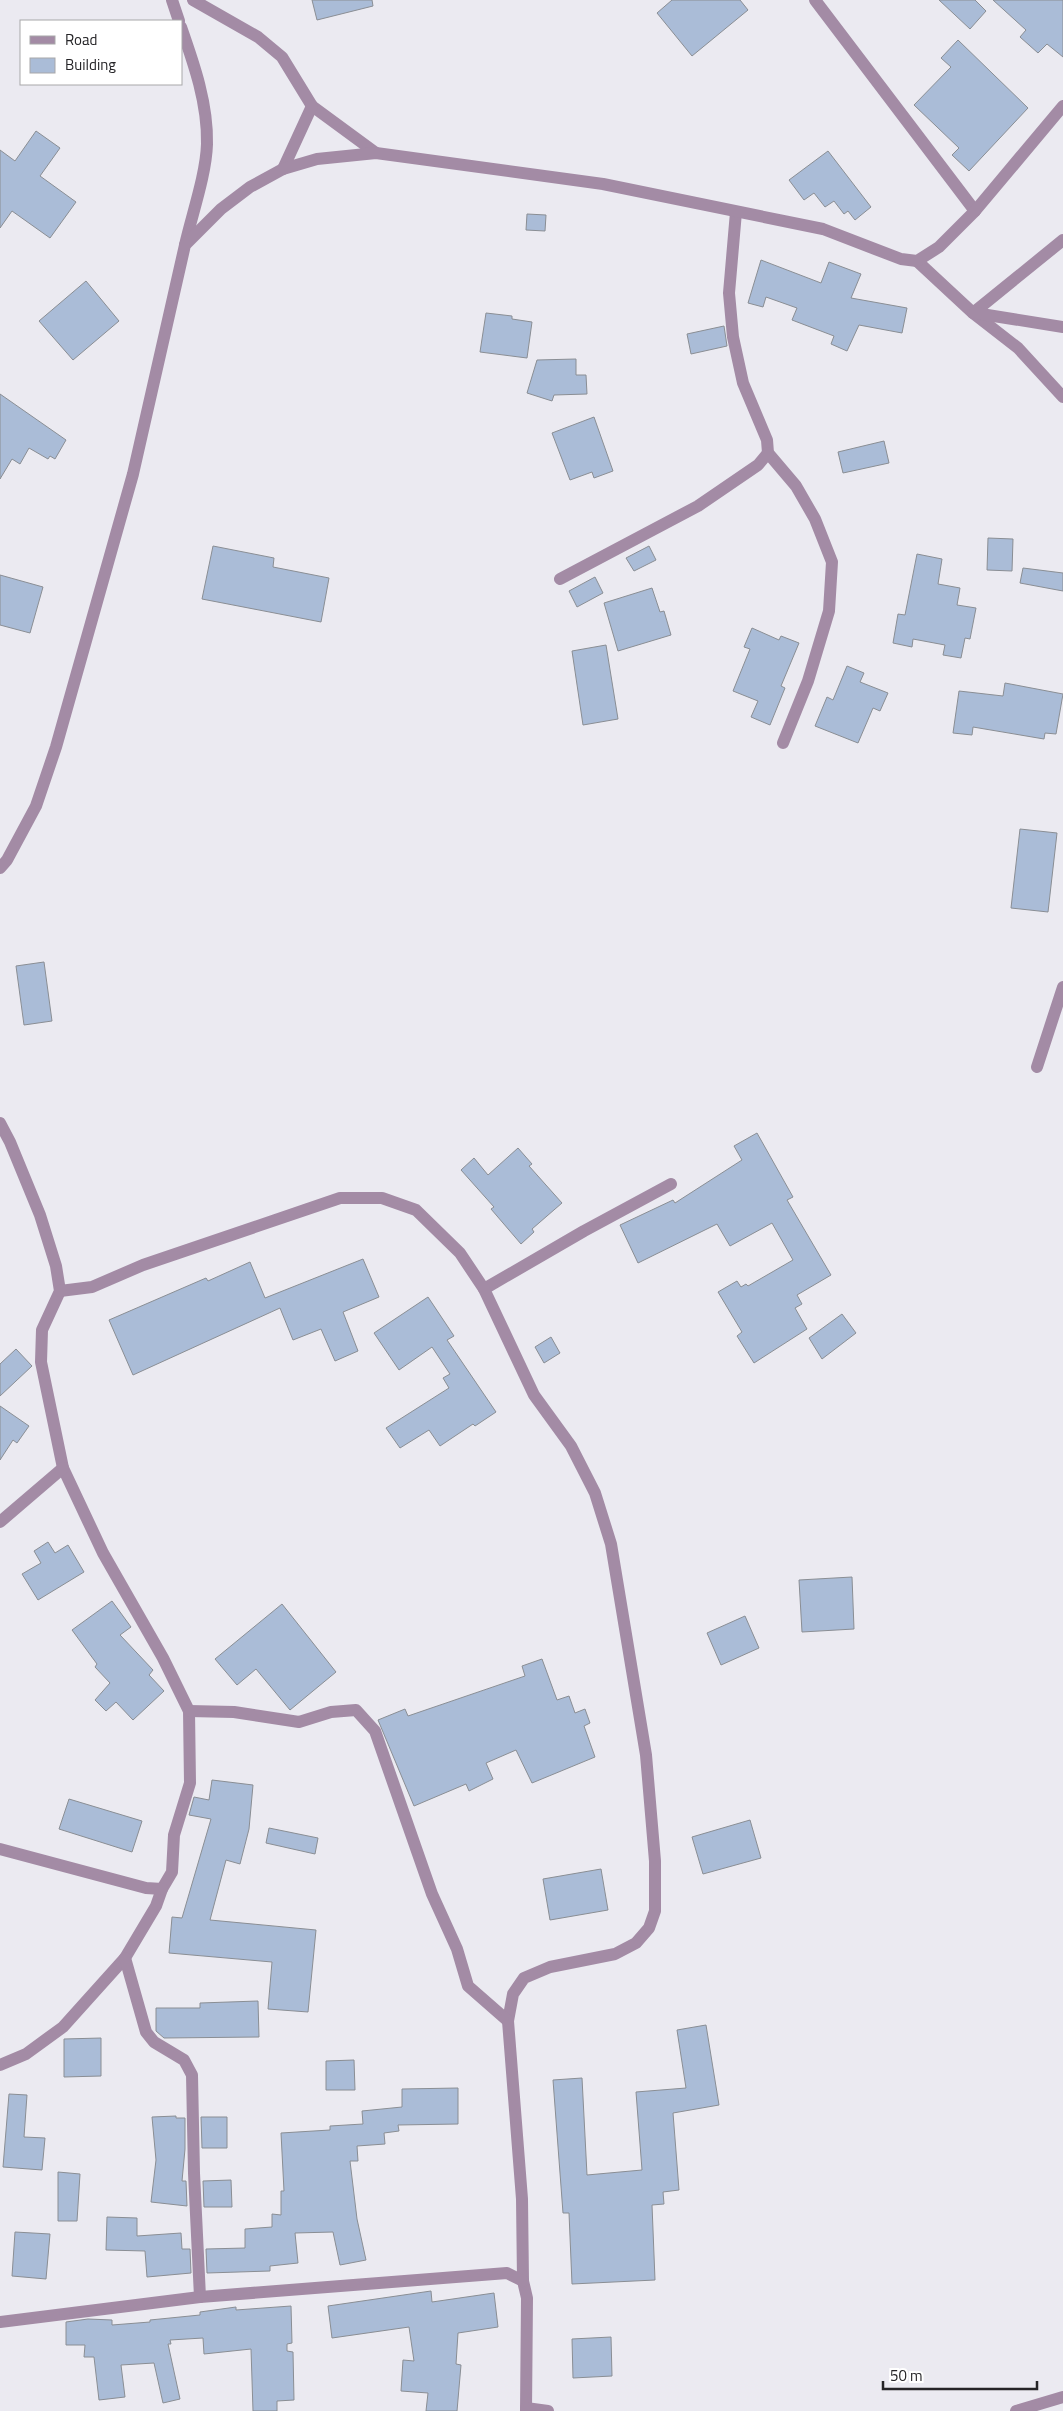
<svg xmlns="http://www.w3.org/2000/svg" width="1063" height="2411" viewBox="0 0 1063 2411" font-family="'Titillium Web',sans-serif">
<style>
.building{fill:#aabcd7;stroke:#8a8e94}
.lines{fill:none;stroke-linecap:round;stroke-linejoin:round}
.minor{stroke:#a38ba5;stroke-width:12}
.tertiary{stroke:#a38ba5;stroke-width:12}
</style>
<rect width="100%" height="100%" fill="#ebeaf1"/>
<!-- building -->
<g class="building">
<path d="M312 0H372L373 6 317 20Z"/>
<path d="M672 0H740L748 10 692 56 657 13Z"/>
<path d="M939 0H975L986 11 970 29Z"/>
<path d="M993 0H1063V57L1047 44 1038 53 1020 37 1026 30Z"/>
<path d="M958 40 1028 108 969 171 952 155 959 148 914 105 951 67 941 58Z"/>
<path d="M36 131 60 148 40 176 76 202 50 238 12 211 0 228V150L15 161Z"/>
<path d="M828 151 871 207 855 220 848 211 844 214 834 201 825 207 814 193 804 200 789 180Z"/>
<path d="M527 214 546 215 545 231 526 230Z"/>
<path d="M761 260 821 283 829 262 861 274 851 298 907 308 902 333 859 325 847 351 831 344 834 336 792 320 797 308 766 297 763 307 748 303Z"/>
<path d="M86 281 119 321 73 360 39 321Z"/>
<path d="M486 313 512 316V319L532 322 527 358 480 352Z"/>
<path d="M724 326 727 346 691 354 687 334Z"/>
<path d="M576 359V375H586L587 394 554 395 552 401 527 393 537 360Z"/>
<path d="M0 394 66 440 55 459 50 456 48 459 29 448 20 464 12 459 0 479Z"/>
<path d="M594 417 613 471 594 478 592 472 570 480 552 433Z"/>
<path d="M884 441 889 463 843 473 838 452Z"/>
<path d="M988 538 1013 539 1012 571 987 570Z"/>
<path d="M213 546 274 558 273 567 329 578 321 622 202 599Z"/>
<path d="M649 546 656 560 634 571 626 558Z"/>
<path d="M917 554 942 559 938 584 960 588 957 605 976 608 970 639 965 638 961 658 943 655 945 645 913 639 912 647 893 643 898 614 905 615Z"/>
<path d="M1023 568 1063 573V591L1020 583Z"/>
<path d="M0 575 43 587 30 633 0 625Z"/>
<path d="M595 577 603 593 577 607 569 591Z"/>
<path d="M652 588 660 612 664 611 671 635 618 651 604 603Z"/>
<path d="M752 628 779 640 781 636 799 643 781 686 785 688 770 725 751 717 758 701 733 691 750 649 744 647Z"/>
<path d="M606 645 618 719 583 725 572 651Z"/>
<path d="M847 666 864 673 860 682 888 693 880 711 873 708 858 743 815 726 827 697 833 700Z"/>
<path d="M1005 683 1063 694 1056 734 1045 733 1044 739 973 727 972 735 953 733 959 691 1003 696Z"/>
<path d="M1020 829 1057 833 1048 912 1011 908Z"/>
<path d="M44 962 52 1021 24 1025 16 966Z"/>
<path d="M757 1133 793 1197 787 1200 831 1275 797 1295 802 1304 795 1308 807 1329 754 1363 737 1336 742 1332 718 1292 737 1281 741 1287 746 1284 748 1286 793 1260 772 1223 730 1246 717 1224 638 1263 620 1225 673 1200 675 1203 742 1160 734 1146Z"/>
<path d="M518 1148 532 1164 529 1166 562 1203 532 1229 534 1232 521 1244 491 1209 494 1207 461 1170 474 1158 488 1175Z"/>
<path d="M363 1259 379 1297 343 1312 358 1351 335 1361 321 1329 293 1340 280 1308 133 1375 109 1320 206 1278 208 1281 250 1262 265 1298Z"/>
<path d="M428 1297 454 1336 447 1340 496 1412 475 1426 473 1424 440 1446 429 1430 400 1448 386 1428 449 1388 443 1378 450 1374 432 1347 399 1370 374 1333Z"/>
<path d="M842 1314 856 1333 822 1359 809 1338Z"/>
<path d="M551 1337 560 1353 544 1363 535 1347Z"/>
<path d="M16 1349 32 1366 0 1396V1364Z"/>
<path d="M0 1406 29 1426 17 1443 13 1440 0 1460Z"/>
<path d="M48 1542 55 1553 68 1545 84 1572 38 1600 22 1574 41 1563 34 1551Z"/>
<path d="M852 1577 854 1629 802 1632 799 1580Z"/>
<path d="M112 1601 131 1627 120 1635 153 1670 149 1675 164 1691 133 1720 116 1702 106 1711 95 1700 110 1683 95 1667 97 1664 72 1630Z"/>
<path d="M282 1604 336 1672 290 1710 256 1669 237 1685 215 1659Z"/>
<path d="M745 1616 759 1648 721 1665 707 1633Z"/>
<path d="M542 1659 557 1700 569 1696 575 1713 585 1709 590 1723 584 1726 595 1757 532 1783 516 1750 486 1763 493 1779 469 1791 466 1784 414 1806 378 1720 405 1709 408 1716 525 1676 522 1666Z"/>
<path d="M212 1780 253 1785 249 1829 240 1864 226 1860 210 1920 316 1930 308 2012 268 2009 272 1962 169 1953 172 1917 182 1918 211 1819 189 1815 194 1797 209 1800Z"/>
<path d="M69 1799 142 1821 132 1852 59 1829Z"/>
<path d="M750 1820 761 1858 703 1874 692 1837Z"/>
<path d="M269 1828 318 1838 315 1854 266 1843Z"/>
<path d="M601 1869 608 1910 550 1920 543 1879Z"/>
<path d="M258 2001 259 2037 164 2038 156 2031V2008H200V2003Z"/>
<path d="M706 2025 719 2105 673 2113 679 2190 663 2192 664 2204 652 2205 655 2280 572 2284 569 2213H563L553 2080 582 2078 587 2175 642 2170 636 2092 686 2088 677 2030Z"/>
<path d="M101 2038V2076L64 2077V2039Z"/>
<path d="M354 2060 355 2090H326V2061Z"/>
<path d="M458 2088V2124L398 2125 399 2131 384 2133 385 2144 357 2146 358 2161H350L357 2219 366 2260 340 2265 333 2232 295 2233 298 2263 270 2266V2271L207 2273 206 2249 245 2248V2229L272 2227V2214L281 2215V2191H284L281 2133 330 2130V2126L363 2124 362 2111 402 2107V2089Z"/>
<path d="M9 2094 27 2095 24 2137 45 2138 42 2170 3 2167Z"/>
<path d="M176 2116V2118H185V2149L182 2181H186L187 2206 151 2202 156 2160 152 2117Z"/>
<path d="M201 2117H227V2148H202Z"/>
<path d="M58 2172 80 2174 77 2221H58Z"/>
<path d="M231 2180 232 2207H204L203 2181Z"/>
<path d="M107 2217 137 2218V2236L181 2233 182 2249H190L191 2273 147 2277 145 2251 106 2250Z"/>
<path d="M15 2232 50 2234 46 2279 12 2276Z"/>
<path d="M431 2291 432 2302 494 2293 498 2327 458 2333 456 2364 461 2365 457 2411H426L428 2393 401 2391 403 2360 414 2361 409 2327 332 2338 328 2306Z"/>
<path d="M291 2306 292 2343 287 2344V2351L293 2352 294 2400 277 2401V2411H253L251 2349 204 2354 203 2338 170 2340 171 2344H168L180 2399 163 2403 154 2363 121 2365 125 2397 99 2400 94 2357H84L85 2345H66V2322L88 2319 112 2320V2325L150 2322V2320L200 2315V2312L236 2307V2310Z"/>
<path d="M611 2337 612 2376 573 2378 572 2339Z"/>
</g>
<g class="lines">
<!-- minor -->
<g class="minor">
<path d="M172 0 179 21"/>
<path d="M193 0 258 37 282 57 312 106 376 153"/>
<path d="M815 0 975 211"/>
<path d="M181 27C194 64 208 104 207 144 206 175 192 214 185 245"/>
<path d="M283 169 312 106"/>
<path d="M736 212 729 293 733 337 743 383 767 440 768 453 796 486 815 519 832 562 829 611 808 681 783 743"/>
<path d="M917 261 973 313 1018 348 1063 397"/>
<path d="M973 313 1063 240"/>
<path d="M975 313 1063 327"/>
<path d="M560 579 698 506 758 465 768 453"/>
<path d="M1037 1067 1063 987"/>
<path d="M0 1123 10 1142 40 1215 56 1266 60 1291 42 1330 41 1362 63 1468 103 1553 163 1658 189 1711 190 1783 174 1835 172 1872 162 1889 156 1906 125 1958 63 2027 26 2054 0 2065"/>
<path d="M484 1289 584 1231 671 1184"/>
<path d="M60 1291 92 1287 143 1265 340 1198H382L416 1210 460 1253 484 1289 534 1395 571 1446 595 1493 611 1544 646 1755 655 1861V1911L649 1928 636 1943 615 1954 550 1967 524 1978 513 1994 508 2021 522 2199 523 2281 527 2298 526 2411"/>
<path d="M0 1522 63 1468"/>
<path d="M189 1711 234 1712 299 1722 331 1712 356 1710 375 1731 432 1894 457 1949 468 1986 508 2021"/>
<path d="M0 1849 146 1888 162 1889"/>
<path d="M125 1958 146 2032 154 2042 184 2060 192 2075 194 2173 200 2297"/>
<path d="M0 2322 200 2297 507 2273 523 2281"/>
<path d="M526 2408 548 2411"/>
<path d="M1016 2411 1063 2397"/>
</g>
<!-- tertiary -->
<path class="tertiary" d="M0 868 7 860 36 806 56 747 133 474 185 245 221 209 250 187 283 169 317 159 376 153 603 184 823 229 901 259 917 261 939 247 975 211 1063 106"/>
</g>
<!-- legend -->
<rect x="20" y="20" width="162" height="65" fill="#ffffff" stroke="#a8a7a9"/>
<rect x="30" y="36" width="25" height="8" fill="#a38ba5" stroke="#a8a7a9"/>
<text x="65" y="45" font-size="15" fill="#252427">Road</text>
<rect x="30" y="58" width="25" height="15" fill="#aabcd7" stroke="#a8a7a9"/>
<text x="65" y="70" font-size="15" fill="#252427">Building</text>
<!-- scale -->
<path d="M883 2381v8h154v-8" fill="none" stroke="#252427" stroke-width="2.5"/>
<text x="890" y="2381" font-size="15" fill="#252427" stroke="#ffffff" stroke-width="4" paint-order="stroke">50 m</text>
</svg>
